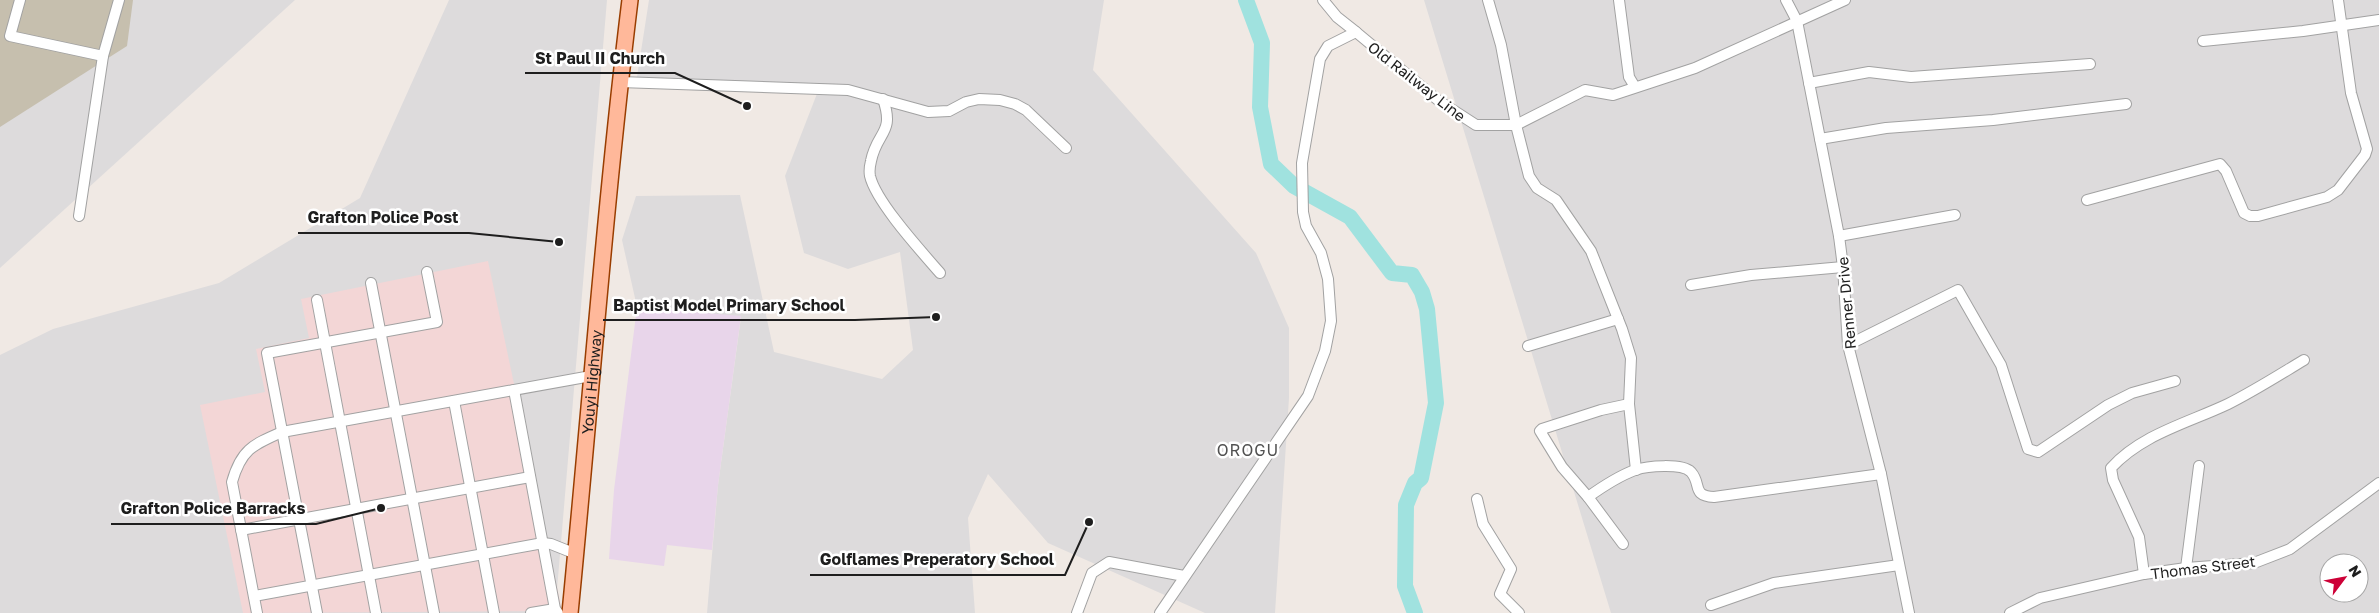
<svg xmlns="http://www.w3.org/2000/svg" width="2379" height="613" viewBox="0 0 2379 613" font-family="'Golos Text',sans-serif">
<style>
.residential{fill:#dddbdc;fill-rule:evenodd}
.industrial{fill:#e8d5ea}
.military{fill:#f3d6d6}
.construction{fill:#c6bfae}
.lines{fill:none;stroke-linecap:round;stroke-linejoin:round}
.river{stroke:#a0e2df;stroke-width:16}
.street-casing{stroke:#a2a2a2;stroke-width:12}
.primary-casing{stroke:#993d00;stroke-width:18}
.street{stroke:#fff;stroke-width:10}
.primary{stroke:#ffb89a;stroke-width:15}
.labels{text-anchor:middle;dominant-baseline:central;stroke-width:5;stroke-linejoin:round;paint-order:stroke}
.street-label{font-size:15px;fill:#1e1e1e;stroke:#fff}
.neighbourhood-label{font-size:16px;letter-spacing:1px;fill:#515151;stroke:#fff}
.leader{fill:none;stroke:#1e1e1e;stroke-width:2}
.callout-dot{fill:#1e1e1e;stroke:#fff;stroke-width:2}
.callout-label{font-size:16px;text-anchor:middle;font-weight:bold;fill:#1e1e1e;stroke:#fff;stroke-width:5;stroke-linejoin:round;paint-order:stroke}
</style>
<rect width="100%" height="100%" fill="#f0e9e4"/>
<!-- residential -->
<g class="residential">
<path d="M0 0H295L0 268Z"/>
<path d="M449 0H607L555 613H0V355L53 329 219 283 360 198Z"/>
<path d="M649 0H1104L1093 70 1256 253 1289 328V398L1275 613H1205L1048 543 988 474 968 518 975 613H707L718 485 741 317 637 307 622 240 636 196 740 195 774 352 882 379 913 350 900 252 848 269 804 253 785 176 820 86 637 77Z"/>
<path d="M1424 0H2379V613H1611ZM2329 563H2359V593H2329Z"/>
</g>
<!-- industrial -->
<path class="industrial" d="M637 307 741 316 718 485 712 550 667 545 664 566 609 559 614 490Z"/>
<!-- military -->
<path class="military" d="M488 261 562 611 243 613 200 405 265 392 256 349 309 338 301 299Z"/>
<!-- construction -->
<path class="construction" d="M0 0H133L127 46 0 127Z"/>
<g class="lines">
<!-- river -->
<path class="river" d="M1246 0 1262 43 1260 107 1271 164 1294 186 1350 217 1392 273 1412 275 1422 292 1427 309 1436 403 1421 478 1415 483 1406 505 1405 586 1415 613"/>
<defs>
<g id="street">
<path d="M20 0 10 36 103 56"/>
<path d="M1323 0 1337 17 1356 32"/>
<path d="M1488 0 1501 45 1516 125 1529 176 1537 188 1556 200 1591 251 1622 329 1631 358 1629 404 1636 470"/>
<path d="M1619 0 1629 77 1635 87"/>
<path d="M1786 0 1797 21 1839 236 1843 267 1848 345 1881 474 1909 613"/>
<path d="M2203 41 2303 31 2379 20"/>
<path d="M620 82 848 90 928 112 949 111 966 102 979 99 1000 100 1015 104 1026 110 1066 148"/>
<path d="M1809 83 1869 72 1911 77 2090 64"/>
<path d="M883 99C895 134 877 131 871 161 870 165 869 171 870 176 876 202 921 251 940 273"/>
<path d="M1820 139 1886 128 1993 120 2126 104"/>
<path d="M2087 200 2220 164 2226 171 2244 213 2250 216H2258L2327 197 2338 190 2365 155 2367 149 2351 93 2338 0"/>
<path d="M79 216 103 56 119 0"/>
<path d="M1839 236 1955 215"/>
<path d="M371 283 434 613"/>
<path d="M1691 285 1751 275 1843 267"/>
<path d="M317 300 376 613"/>
<path d="M1848 345 1958 290 2001 365 2028 449 2038 452 2108 405 2132 393 2175 381"/>
<path d="M1528 346 1618 319"/>
<path d="M514 390 555 609 558 613"/>
<path d="M454 401 494 613"/>
<path d="M1588 497 1562 467 1540 431 1542 429 1601 410 1629 404"/>
<path d="M1477 499 1483 524 1511 569 1500 594 1519 613"/>
<path d="M241 530 530 477"/>
<path d="M1623 544 1588 497C1602 487 1619 476 1635 470 1647 466 1682 463 1691 472 1702 484 1691 496 1714 497L1881 474"/>
<path d="M2186 568 2199 466"/>
<path d="M2144 574 2139 537 2113 480 2111 468C2142 434 2188 423 2228 404 2254 391 2279 375 2304 360"/>
<path d="M254 596 543 543 551 544 576 554"/>
<path d="M1711 605 1774 583 1899 565"/>
<path d="M257 613 232 482C241 450 252 445 282 432L591 376"/>
<path d="M317 613 267 353 437 322 427 272"/>
<path d="M531 613 555 609"/>
<path d="M1077 613 1092 573 1109 562 1184 576"/>
<path d="M1160 613 1308 396 1325 351 1331 321 1328 279 1321 253 1306 226 1303 212 1302 163 1320 59 1328 46 1356 32 1439 101 1476 125H1516L1585 90 1613 95 1695 68 1845 0"/>
<path d="M2010 613 2040 598 2144 574 2186 568 2254 563 2290 549 2379 483"/>
</g>
<g id="primary">
<path id="s1" d="M570 613C590 409 605 204 630 0"/>
</g>
</defs>
<!-- street casing -->
<use href="#street" class="street-casing"/>
<!-- primary casing -->
<use href="#primary" class="primary-casing"/>
<!-- street -->
<use href="#street" class="street"/>
<!-- primary -->
<use href="#primary" class="primary"/>
</g>
<g class="labels">
<!-- street labels -->
<g class="street-label">
<text transform="translate(1417 81) rotate(38)">Old Railway Line</text>
<text transform="translate(1846 303) rotate(-95)">Renner Drive</text>
<text stroke="none"><textPath href="#s1" startOffset="232">Youyi Highway</textPath></text>
<text transform="translate(2203 567) rotate(-7)">Thomas Street</text>
</g>
<!-- neighbourhood labels -->
<g class="neighbourhood-label">
<text x="1248" y="450">OROGU</text>
</g>
</g>
<!-- callouts -->
<path class="leader" d="M747 106L675 73H525M559 242L469 233H298M936 317L855 320H603M381 508L316 524H111M1089 522L1065 575H810"/>
<g class="callout-dot">
<circle cx="747" cy="106" r="5"/>
<circle cx="559" cy="242" r="5"/>
<circle cx="936" cy="317" r="5"/>
<circle cx="381" cy="508" r="5"/>
<circle cx="1089" cy="522" r="5"/>
</g>
<g class="callout-label">
<text x="600" y="64">St Paul II Church</text>
<text x="383" y="223">Grafton Police Post</text>
<text x="729" y="311">Baptist Model Primary School</text>
<text x="213" y="514">Grafton Police Barracks</text>
<text x="937" y="565">Golflames Preperatory School</text>
</g>
<!-- north arrow -->
<g transform="translate(2344 578) rotate(58)"><circle r="24" fill="#ffffff" stroke="#a5a5a5"/>
<path d="M0-4L9 19L0 12L-9 19Z" fill="#cd0037"/>
<text y="-8" font-size="14" font-weight="bold" text-anchor="middle" fill="#1e1e1e">N</text>
</g>
</svg>
